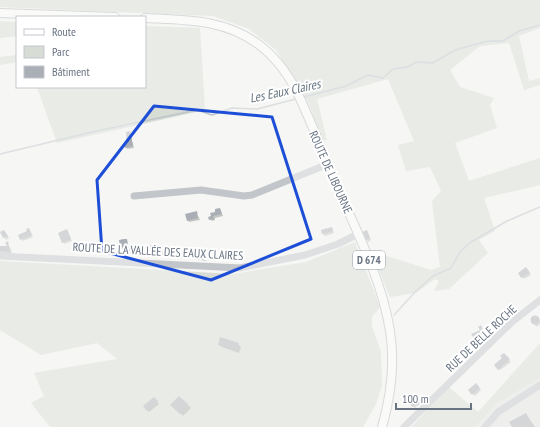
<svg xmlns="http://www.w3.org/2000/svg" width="540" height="427" viewBox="0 0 540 427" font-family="'PT Sans Narrow',sans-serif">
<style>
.built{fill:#e4e5e4}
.green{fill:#d7ddd5}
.shadow{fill:#0003}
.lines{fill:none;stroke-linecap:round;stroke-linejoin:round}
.stream{stroke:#bdc4ca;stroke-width:1.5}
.building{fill:#aaafb6}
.major-casing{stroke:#b4b7bb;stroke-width:10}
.minor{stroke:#c2c5c9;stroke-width:7}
.major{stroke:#fff;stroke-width:8}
.marked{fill:none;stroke:#1d4ed8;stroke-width:3;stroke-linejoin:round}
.labels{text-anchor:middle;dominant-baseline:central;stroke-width:4;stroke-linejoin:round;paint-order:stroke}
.shield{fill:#fff;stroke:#959da8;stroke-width:1}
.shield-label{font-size:11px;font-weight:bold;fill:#687382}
.street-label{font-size:12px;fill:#687382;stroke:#fff}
.water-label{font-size:13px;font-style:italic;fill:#64737e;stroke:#fff}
</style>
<rect width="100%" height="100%" fill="#f6f6f4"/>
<!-- built -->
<path class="built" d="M540 378V427H475L496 404Z"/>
<!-- green -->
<g class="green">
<path d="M0 0H540V28L519 36 529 81 540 78V85L524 90 509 43 480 46 450 70 460 87 494 98 490 105 497 128 455 143 469 181 540 158V185L484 198 495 231 479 240 488 253 449 289 434 291 439 281 435 279 416 293 390 297 371 251 431 270 440 267 432 201 441 191 430 167 406 171 398 145 414 141 388 79 317 99 327 140 323 141 308 102 276 50 249 29 213 16 0 7Z"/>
<path d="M0 21 17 22V36L0 38Z"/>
<path d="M145 26 200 28 205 110 57 143 37 87H145Z"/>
<path d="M17 55V62L0 65V57Z"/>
<path d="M355 242 380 307 372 317V326L381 352 382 386 376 404 363 427H50L31 403 44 396 34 373 117 359 97 343 41 355 0 330V261L233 274 306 262Z"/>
<path d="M540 343V378L496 404 475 427H411L449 387 478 412Z"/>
</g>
<!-- shadow -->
<g class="shadow">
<path d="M130 133 134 148 127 149 126 147Z"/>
<path d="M220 209 223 216 215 218V220L212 221 210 219 212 217V214L216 213Z"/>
<path d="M196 212 200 220 189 222 188 220Z"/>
<path d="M332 228 334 233 325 236 323 234 322 231Z"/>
<path d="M29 229 33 237 23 241 19 236 28 232Z"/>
<path d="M4 231 9 238 6 240 1 232Z"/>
<path d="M67 231 72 241 64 244 63 242Z"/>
<path d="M367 231 371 240 368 242 363 233Z"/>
<path d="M127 240 129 249 152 247 164 253 162 256 155 251 130 254 128 248 122 249 120 247V241Z"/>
<path d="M0 247H10L12 253H0Z"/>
<path d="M204 254 206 261 197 259Z"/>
<path d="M528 270 531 275 524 279 522 277Z"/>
<path d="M537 316 540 320V324L537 327 532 322Z"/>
<path d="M481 326 487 340 483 343 479 338 475 339 482 330Z"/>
<path d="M219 344H238L241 347 239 353 222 347Z"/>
<path d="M504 354 511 362 500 370 495 365 504 358Z"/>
<path d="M476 384 481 390 475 396 470 390Z"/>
<path d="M179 397 191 408 183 416 172 405Z"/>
<path d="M413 397 420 404 415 408 408 402Z"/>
<path d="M154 398 159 404 149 412 144 406Z"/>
<path d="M526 414 535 427H513Z"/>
</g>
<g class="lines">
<!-- stream -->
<g class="stream">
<path d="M304 97 346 86 368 75 383 78 393 69 408 67 416 62 433 63 455 50 488 41H503L519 31 540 25"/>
<path d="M0 154 92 132 197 110 212 115 232 108 257 109 296 99"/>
<path d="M394 315 416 291 433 276 451 268 460 252 471 242 507 221 540 207"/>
</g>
</g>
<!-- building -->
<g class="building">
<path d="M130 131 133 146 125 148 124 144H127L126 132Z"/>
<path d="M220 208 222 214 213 216 214 219 209 220 208 217 211 216 210 213 215 212V209Z"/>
<path d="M197 211 198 218 187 221 185 214Z"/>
<path d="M332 227 333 231 322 234 321 230Z"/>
<path d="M29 228 32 235 20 240 18 235 27 231 26 229Z"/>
<path d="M67 229 71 239 62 243 58 233Z"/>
<path d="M4 230 8 236 3 238 0 232Z"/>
<path d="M367 230 370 238 365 241 362 232Z"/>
<path d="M124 239H127L128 247H120L119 240Z"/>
<path d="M8 241 10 252 0 251V246H7L5 243Z"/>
<path d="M153 245 163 251 160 255 153 250 128 252 127 248Z"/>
<path d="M196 253H205L204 260 196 259Z"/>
<path d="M526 267 530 273 521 278 518 273Z"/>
<circle cx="535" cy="320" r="4.5"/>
<path d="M481 325 486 338 480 342 478 338 475 340 471 334 480 330 478 327Z"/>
<path d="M220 337 239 343 237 351 218 345Z"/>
<path d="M504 353 510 359 498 370 494 365 502 358 500 356Z"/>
<path d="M476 383 480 388 472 395 468 390Z"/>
<path d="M179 396 188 404 180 414 170 405Z"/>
<path d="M413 396 419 401 413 407 407 402Z"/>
<path d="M154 397 158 401 147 411 143 406Z"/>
<path d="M526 413 534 427H512L509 422Z"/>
</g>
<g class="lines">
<defs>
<g id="major">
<path d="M0 13 115 17"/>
<path d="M145 18C185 20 224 19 258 44 273 55 287 73 296 90 311 121 323 153 336 184 357 232 382 280 390 331 395 363 391 396 382 427"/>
</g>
</defs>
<!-- major casing -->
<use href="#major" class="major-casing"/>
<!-- minor -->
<g class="minor">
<path d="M134 196 201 190 244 196 252 195 328 164"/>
<path d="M0 256 240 268 305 255 338 244 358 234"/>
<path d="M404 427 512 322 540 300"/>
<path d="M485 427 498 412 540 385"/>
</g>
<!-- major -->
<use href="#major" class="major"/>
</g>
<!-- marked area -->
<path d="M0 0H540V427H0ZM154 106 272 117 311 239 211 280 102 251 97 180Z" fill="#f6f6f4" fill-opacity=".55" fill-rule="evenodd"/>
<path class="marked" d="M154 106 272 117 311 239 211 280 102 251 97 180Z"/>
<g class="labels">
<!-- shield labels -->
<rect class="shield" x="353" y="251" width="32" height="18" rx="3"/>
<g class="shield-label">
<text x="369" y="260">D 674</text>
</g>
<!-- street labels -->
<g class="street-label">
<text transform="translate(331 172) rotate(66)">ROUTE DE LIBOURNE</text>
<text transform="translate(158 251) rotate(3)">ROUTE DE LA VALLÉE DES EAUX CLAIRES</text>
<text transform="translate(481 338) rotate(-43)">RUE DE BELLE ROCHE</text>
</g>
<!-- water labels -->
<g class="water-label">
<text transform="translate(285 91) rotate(-12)">Les Eaux Claires</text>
</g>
</g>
<!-- legend -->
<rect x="16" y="16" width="130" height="72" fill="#ffffff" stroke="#c3c7cd"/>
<rect x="24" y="29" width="20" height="6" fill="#ffffff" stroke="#c3c7cd"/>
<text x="52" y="36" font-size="12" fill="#687382">Route</text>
<rect x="24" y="46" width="20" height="12" fill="#d7ddd5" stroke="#c3c7cd"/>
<text x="52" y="56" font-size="12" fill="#687382">Parc</text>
<rect x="24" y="66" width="20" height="12" fill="#aaafb6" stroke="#c3c7cd"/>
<text x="52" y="76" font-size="12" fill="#687382">Bâtiment</text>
<!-- scale -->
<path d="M396 403v6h75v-6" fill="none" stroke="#687382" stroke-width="2"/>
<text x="402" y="403" font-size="12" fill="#687382" stroke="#ffffff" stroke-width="3" paint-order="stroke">100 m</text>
</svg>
